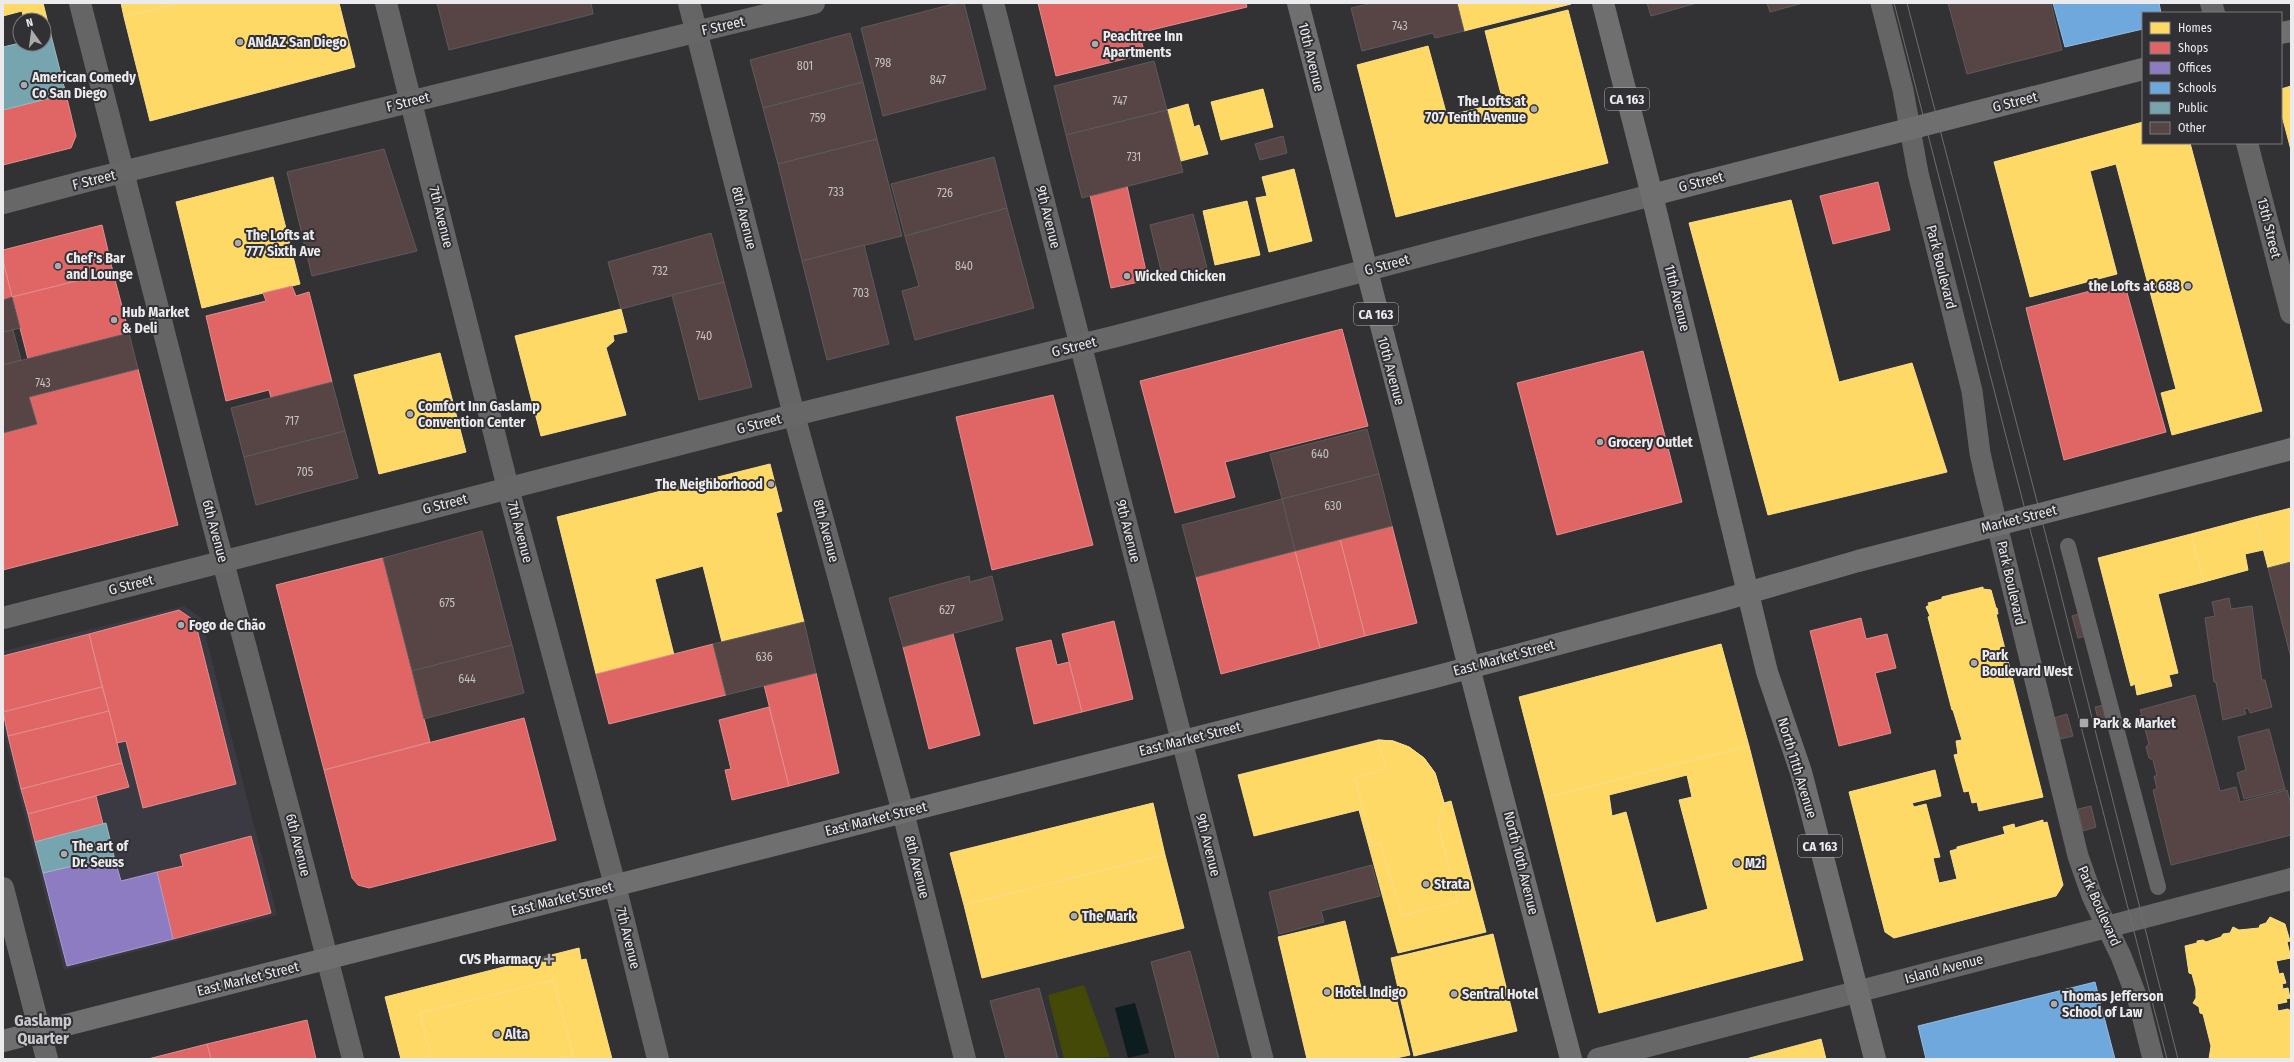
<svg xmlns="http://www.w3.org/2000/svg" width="2294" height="1062" viewBox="0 0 2294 1062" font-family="'Fira Sans Condensed',sans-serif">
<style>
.built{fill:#3b3a42}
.green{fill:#444907}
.water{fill:#0c1c1f}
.homes{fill:#ffd966;stroke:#f9de8e;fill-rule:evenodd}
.shops{fill:#e06666;stroke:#e38e8e}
.offices{fill:#8e7cc3;stroke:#aa9dd0}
.schools{fill:#6fa8dc;stroke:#94bce1}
.public{fill:#76a5af;stroke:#99bac2}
.building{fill:#564544;stroke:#5d5b5c}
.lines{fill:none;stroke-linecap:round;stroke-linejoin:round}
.pedestrian{stroke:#666565;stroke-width:16}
.minor{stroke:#666565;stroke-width:21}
.tertiary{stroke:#666565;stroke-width:22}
.secondary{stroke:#686768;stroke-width:22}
.primary{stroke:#706f70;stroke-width:22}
.tram{stroke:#6e6d6f;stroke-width:1}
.poi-dot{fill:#aaa9ac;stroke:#313035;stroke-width:1.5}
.labels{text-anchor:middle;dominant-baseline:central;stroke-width:4;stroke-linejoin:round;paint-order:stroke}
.number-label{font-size:12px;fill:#c6c1c3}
.shield{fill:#313035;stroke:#b3b2b6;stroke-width:1}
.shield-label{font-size:13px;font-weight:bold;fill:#ebeaed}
.street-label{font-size:14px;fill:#ebeaed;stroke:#313035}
.poi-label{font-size:14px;font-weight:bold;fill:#ebeaed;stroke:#313035;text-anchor:start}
.quarter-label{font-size:16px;font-weight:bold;fill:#c9c9ce;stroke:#313035}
</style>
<rect width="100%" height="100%" fill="#323134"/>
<!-- built -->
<path class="built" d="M184 606 201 618 277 915 64 970 3 730V651Z"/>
<!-- green -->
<path class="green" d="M1084 985 1110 1057 1064 1059 1048 995Z"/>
<!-- water -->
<path class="water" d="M1135 1003 1149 1053 1128 1058 1115 1008Z"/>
<!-- homes -->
<g class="homes">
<path d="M3 3H43L51 35 44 37V20H24L22 11 3 16Z"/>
<path d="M121 3H180L124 17Z"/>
<path d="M180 3H339L355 67 150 121 124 17Z"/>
<path d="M1457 3H1571V4L1464 31Z"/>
<path d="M1568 10 1608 163 1396 217 1357 65 1428 46 1447 116 1503 102 1485 31Z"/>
<path d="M2291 86V150L2281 112V89Z"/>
<path d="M1263 89 1273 127 1221 140 1211 102Z"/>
<path d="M1188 104 1194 127 1199 125 1208 154 1181 161 1167 110Z"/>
<path d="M2143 122V143H2190L2262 411 2172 435 2161 393 2176 389 2116 164 2090 171 2117 274 2030 297 1994 162Z"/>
<path d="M1294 169 1312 241 1269 252 1256 198 1267 196 1262 177Z"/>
<path d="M273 177 300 284 202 308 176 202Z"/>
<path d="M1791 200 1839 382 1912 363 1947 472 1768 515 1689 223Z"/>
<path d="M1247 201 1260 255 1215 265 1203 211Z"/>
<path d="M621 309 627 332 613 335 614 341 606 348 626 415 541 436 515 336Z"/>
<path d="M440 353 466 452 379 474 354 375Z"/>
<path d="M770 464 782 511 776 513 804 622 722 642 703 566 655 579 674 655 596 674 557 517Z"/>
<path d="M2291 508V562L2268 568 2255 517Z"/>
<path d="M2255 517 2263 550 2245 554 2248 570 2204 582 2191 534Z"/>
<path d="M2191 534 2204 582 2158 594 2178 673 2169 675 2172 686 2137 695 2135 684 2131 686 2098 558Z"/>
<path d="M1983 587V589L1991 590 1996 608H1997L1998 614H1996L2043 797 1979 811 1977 802 1972 803 1969 791 1964 792 1954 755 1958 754 1956 741 1962 740 1953 710H1952L1928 617 1930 616 1926 607 1929 605 1928 603 1942 599V597Z"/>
<path d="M1721 644 1749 746 1545 798 1519 697Z"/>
<path d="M1378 740 1393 741 1409 747 1424 758 1435 773 1444 803 1451 801 1486 932 1398 953 1359 810 1254 836 1238 775Z"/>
<path d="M1378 740 1393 741 1409 747 1424 758 1435 773 1444 803 1438 826 1458 901 1402 916 1380 843 1373 846 1355 778 1386 769Z"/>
<path d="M1749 746 1803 960 1599 1013 1545 798ZM1687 775 1692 797 1679 800 1708 909 1656 923 1626 812 1612 816 1609 795Z"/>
<path d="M1935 770 1941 796 1912 803 1914 807 1926 804 1940 857 1933 858 1939 883 1957 879 1950 851 1957 849V847L2005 834 2003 827 2014 824 2015 828 2043 820V823L2047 822 2063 885 2056 896 1894 938 1885 932 1849 792Z"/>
<path d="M1153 803 1165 855 964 905 950 853Z"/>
<path d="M1165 855 1184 928 982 978 964 905Z"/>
<path d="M2270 917 2285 924 2290 941 2287 942 2291 958 2276 961 2279 974 2283 973 2286 983 2282 984 2283 989 2288 988 2290 998 2286 999 2287 1002 2277 1004 2278 1011 2288 1009 2291 1011V1059H2209L2211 1046 2203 1014 2200 1013 2199 1007 2193 1003 2196 998V989L2192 974 2189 973 2185 946 2197 943V941L2203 940 2206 942 2221 937 2223 934 2230 933 2233 927 2239 930 2259 928 2260 925 2266 923Z"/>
<path d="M1345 921 1363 996 1394 989 1410 1055 1392 1059H1307L1278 937Z"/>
<path d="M1493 934 1517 1031 1414 1056 1391 958Z"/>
<path d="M579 948 581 960 586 959 612 1059H401L385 997Z"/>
<path d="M554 980 573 1055 557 1059H432L420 1013Z"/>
<path d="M1821 1039 1826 1059H1746Z"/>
</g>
<!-- shops -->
<g class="shops">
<path d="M1038 3H1246L1247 7 1139 33 1145 54 1056 76Z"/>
<path d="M66 94 76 136 71 148 3 165V110Z"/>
<path d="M1878 182 1890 230 1833 244 1820 196Z"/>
<path d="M1127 186 1148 280 1111 288 1090 195Z"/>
<path d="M102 225 113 272 12 297 3 260V250Z"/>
<path d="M3 260 12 297 3 300Z"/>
<path d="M113 272 129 333 28 359 12 297Z"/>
<path d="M2124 282 2166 432 2064 460 2026 308Z"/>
<path d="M292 286 296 296 309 292 332 382 271 398 269 390 226 401 206 316 266 301 263 293Z"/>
<path d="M1342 329 1368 426 1225 462 1235 497 1175 513 1140 381Z"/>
<path d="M1643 351 1682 502 1557 535 1517 383Z"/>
<path d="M138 369 178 525 3 570V433L37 424 29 397Z"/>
<path d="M1053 395 1093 545 992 570 956 417Z"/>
<path d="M1392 526 1417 623 1365 636 1340 539Z"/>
<path d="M1340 539 1365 636 1320 648 1295 551Z"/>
<path d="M1295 551 1320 648 1221 674 1196 577Z"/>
<path d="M383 558 430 742 324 770 276 585Z"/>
<path d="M179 610 195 621 236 784 143 808 126 741 117 743 89 634Z"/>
<path d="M1861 618 1866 639 1887 634 1896 668 1875 673 1891 733 1839 746 1810 631Z"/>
<path d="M1114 621 1133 699 1082 712 1062 634Z"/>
<path d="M89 634 102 687 3 712V656Z"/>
<path d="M953 634 980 735 929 749 903 647Z"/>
<path d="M1051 640 1057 665 1069 662 1082 712 1034 724 1016 648Z"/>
<path d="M713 644 726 695 609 724 596 674Z"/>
<path d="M816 673 839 773 789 786 764 685Z"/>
<path d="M102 687 109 711 8 736 3 712Z"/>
<path d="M769 707 789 786 732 800 725 770 731 769 719 720Z"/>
<path d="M109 711 122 763 21 789 8 736Z"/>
<path d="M524 718 556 840 369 888 358 885 352 878 324 770Z"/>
<path d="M122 763 129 787 28 814 21 789Z"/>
<path d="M96 796 103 824 35 842 28 814Z"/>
<path d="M251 836 271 913 173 939 157 872 183 866 180 855Z"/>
<path d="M307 1020 316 1059H211L207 1044Z"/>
<path d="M207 1044 211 1059H148Z"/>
</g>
<!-- offices -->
<path class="offices" d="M114 856 121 881 157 872 173 939 67 966 43 873Z"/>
<!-- schools -->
<g class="schools">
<path d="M2053 3H2159L2161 13H2143V29L2065 47Z"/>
<path d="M2095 982 2115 1059H1926L1918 1026Z"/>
</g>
<!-- public -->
<g class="public">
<path d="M51 35 66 94 3 110V47L20 43 44 44V37Z"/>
<path d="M106 823 114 856 43 873 35 842Z"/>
</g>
<!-- building -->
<g class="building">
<path d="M437 3H591L593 14 449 50Z"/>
<path d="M957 3H964L986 89 883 116 861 28Z"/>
<path d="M1373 3H1457L1464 31 1435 38 1433 33 1362 51 1351 8Z"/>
<path d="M1647 3H1697L1651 16Z"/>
<path d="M1767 3H1803L1770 12Z"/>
<path d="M1948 3H2051L2062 50 1967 74Z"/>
<path d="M850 33 863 82 763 108 750 60Z"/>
<path d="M1154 61 1167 110 1066 135 1054 86Z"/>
<path d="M863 82 877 139 778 164 763 108Z"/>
<path d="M1167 110 1183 172 1082 198 1066 135Z"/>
<path d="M1283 136 1287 153 1260 160 1255 144Z"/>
<path d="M877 139 902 236 802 261 778 164Z"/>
<path d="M384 149 417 251 312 276 287 172Z"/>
<path d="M994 157 1007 208 905 236 891 184Z"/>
<path d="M1007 208 1034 308 915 340 902 291 919 286 905 236Z"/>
<path d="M1193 214 1207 268 1163 279 1150 225Z"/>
<path d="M711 233 724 282 621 309 608 262Z"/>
<path d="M864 245 889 344 827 360 802 261Z"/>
<path d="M724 282 752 387 699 400 672 295Z"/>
<path d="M12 297 20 328 3 332V300Z"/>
<path d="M13 330 21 360 3 365V332Z"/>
<path d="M129 333 138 369 29 397 37 424 3 433V365Z"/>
<path d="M332 382 345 431 244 457 231 408Z"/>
<path d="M1367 429 1379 474 1282 499 1270 454Z"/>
<path d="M345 431 358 478 256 505 244 457Z"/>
<path d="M1379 474 1392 526 1295 551 1282 499Z"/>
<path d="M1282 499 1295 551 1196 577 1182 525Z"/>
<path d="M482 531 512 645 412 671 383 558Z"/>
<path d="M2291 562V658L2268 568Z"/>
<path d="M969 576 970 582 992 576 1003 620 903 647 889 598Z"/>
<path d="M2229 598 2231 609 2252 606 2261 675 2262 680H2265L2272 707 2250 713 2248 708 2244 709 2246 714 2223 720 2216 682H2214L2205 618 2215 616 2212 602Z"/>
<path d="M2085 612 2090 635 2078 638 2072 616Z"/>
<path d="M804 622 816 673 726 695 713 644Z"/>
<path d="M512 645 524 693 424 719 412 671Z"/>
<path d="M2195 695 2220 791 2236 787 2240 802 2287 790 2291 805V835L2171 865 2153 790 2157 789 2154 776H2157L2153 760 2149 758 2146 747 2149 744 2145 729 2142 726 2139 716 2142 715 2140 710Z"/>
<path d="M2108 704 2113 726 2101 729 2095 707Z"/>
<path d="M2067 714 2073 736 2060 739 2054 718Z"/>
<path d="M2269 729 2285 789 2244 799 2237 773 2246 770 2238 737Z"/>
<path d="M2091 806 2096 827 2083 831 2078 809Z"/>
<path d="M1372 865 1380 896 1321 911 1324 922 1279 934 1269 892Z"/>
<path d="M1190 951 1219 1059H1176L1151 962Z"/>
<path d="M1039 988 1058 1059H1006L990 1001Z"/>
</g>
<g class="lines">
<!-- pedestrian -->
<path class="pedestrian" d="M2068 546 2158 887"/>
<!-- minor -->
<g class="minor">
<path d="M1881 3 1903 90 1918 173 1972 391 1980 453 1986 480 2078 856 2092 896 2121 956 2139 1003 2153 1059"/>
<path d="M1182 741 1263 1059"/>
</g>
<!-- tertiary -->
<g class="tertiary">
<path d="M80 3 213 524 289 810 353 1059"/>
<path d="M386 3 508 488 615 885 658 1059"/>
<path d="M689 3 794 415 903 812 965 1059"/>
<path d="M993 3 1182 741"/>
<path d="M2211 3 2214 13"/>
<path d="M2247 143 2291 313"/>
</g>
<!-- secondary -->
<g class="secondary">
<path d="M3 203 94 179 814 3"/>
<path d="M3 618 794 415 1113 337 1652 195"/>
<path d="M3 888 47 1059"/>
<path d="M1598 1059 2291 879"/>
</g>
<!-- primary -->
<g class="primary">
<path d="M1298 3C1386 356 1480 707 1571 1059"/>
<path d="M1603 3 1652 195 1767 672 1801 772 1875 1059"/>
<path d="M2281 33 2291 31"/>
<path d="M1652 195 2143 69"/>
<path d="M3 1041 1431 678 1716 602 1858 561 2291 449"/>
</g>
<!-- tram -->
<g class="tram">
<path d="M1894 3 2167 1059"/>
<path d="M1907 3 2052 559 2178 1059"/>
</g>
</g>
<!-- markers -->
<g class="poi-dot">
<circle cx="240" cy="42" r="4"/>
<circle cx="1095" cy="44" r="4"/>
<circle cx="24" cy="85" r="4"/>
<circle cx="1534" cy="109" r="4"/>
<circle cx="238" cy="243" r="4"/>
<circle cx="58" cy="266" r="4"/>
<circle cx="1127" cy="276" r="4"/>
<circle cx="2188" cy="286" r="4"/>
<circle cx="114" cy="320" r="4"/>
<circle cx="410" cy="414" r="4"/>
<circle cx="1600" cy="442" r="4"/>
<circle cx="771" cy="484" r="4"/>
<circle cx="181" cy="625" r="4"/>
<circle cx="1974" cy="663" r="4"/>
<rect x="2079" y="718" width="10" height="10" rx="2"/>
<circle cx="64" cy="854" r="4"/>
<circle cx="1737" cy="863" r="4"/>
<circle cx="1426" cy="884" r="4"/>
<circle cx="1074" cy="916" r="4"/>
<path d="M547 953h4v4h4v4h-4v4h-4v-4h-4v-4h4z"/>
<circle cx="1327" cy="992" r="4"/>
<circle cx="1454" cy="994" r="4"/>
<circle cx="2054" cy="1004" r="4"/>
<circle cx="497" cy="1034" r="4"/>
</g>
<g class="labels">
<!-- number labels -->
<g class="number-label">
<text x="1400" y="26">743</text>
<text x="883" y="63">798</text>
<text x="805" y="66">801</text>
<text x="938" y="80">847</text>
<text x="1120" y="101">747</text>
<text x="818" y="118">759</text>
<text x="1134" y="157">731</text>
<text x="836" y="192">733</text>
<text x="945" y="193">726</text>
<text x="964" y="266">840</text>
<text x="660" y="271">732</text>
<text x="861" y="293">703</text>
<text x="704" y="336">740</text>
<text x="43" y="383">743</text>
<text x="292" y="421">717</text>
<text x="1320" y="454">640</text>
<text x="305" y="472">705</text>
<text x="1333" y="506">630</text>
<text x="447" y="603">675</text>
<text x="947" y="610">627</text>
<text x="764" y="657">636</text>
<text x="467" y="679">644</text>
</g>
<!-- shield labels -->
<g class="shield">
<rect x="1605" y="88" width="44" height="22" rx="3"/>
<rect x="1354" y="303" width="44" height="22" rx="3"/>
<rect x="1798" y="835" width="44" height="22" rx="3"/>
</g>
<g class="shield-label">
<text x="1627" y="99">CA 163</text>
<text x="1376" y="314">CA 163</text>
<text x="1820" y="846">CA 163</text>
</g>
<!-- street labels -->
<g class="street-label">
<text transform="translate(723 26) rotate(-13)">F Street</text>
<text transform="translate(1311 57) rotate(76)">10th Avenue</text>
<text transform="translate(408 102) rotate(-14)">F Street</text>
<text transform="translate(2015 102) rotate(-14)">G Street</text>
<text transform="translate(94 180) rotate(-14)">F Street</text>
<text transform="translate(1701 182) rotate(-14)">G Street</text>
<text transform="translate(441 217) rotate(76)">7th Avenue</text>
<text transform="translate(1048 217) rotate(76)">9th Avenue</text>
<text transform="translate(744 218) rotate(76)">8th Avenue</text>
<text transform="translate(2269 228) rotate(76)">13th Street</text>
<text transform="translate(1387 265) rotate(-15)">G Street</text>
<text transform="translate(1941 267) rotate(76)">Park Boulevard</text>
<text transform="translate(1677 298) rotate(76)">11th Avenue</text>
<text transform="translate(1074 347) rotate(-14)">G Street</text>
<text transform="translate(1391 371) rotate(75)">10th Avenue</text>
<text transform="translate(759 424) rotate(-14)">G Street</text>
<text transform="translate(445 504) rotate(-14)">G Street</text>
<text transform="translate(2019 519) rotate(-14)">Market Street</text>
<text transform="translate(215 531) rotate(75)">6th Avenue</text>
<text transform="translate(826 531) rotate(75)">8th Avenue</text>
<text transform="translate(1128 531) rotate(76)">9th Avenue</text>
<text transform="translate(520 532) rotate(75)">7th Avenue</text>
<text transform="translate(2011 583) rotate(77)">Park Boulevard</text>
<text transform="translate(131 585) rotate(-14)">G Street</text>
<text transform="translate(1504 658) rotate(-15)">East Market Street</text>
<text transform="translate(1190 739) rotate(-14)">East Market Street</text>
<text transform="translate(1797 768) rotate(73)">North 11th Avenue</text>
<text transform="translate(876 819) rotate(-14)">East Market Street</text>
<text transform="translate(298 845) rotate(76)">6th Avenue</text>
<text transform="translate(1208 845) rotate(76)">9th Avenue</text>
<text transform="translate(1521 863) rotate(76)">North 10th Avenue</text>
<text transform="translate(917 867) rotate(76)">8th Avenue</text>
<text transform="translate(562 899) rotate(-14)">East Market Street</text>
<text transform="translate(2099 906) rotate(66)">Park Boulevard</text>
<text transform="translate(628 938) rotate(76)">7th Avenue</text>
<text transform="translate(1944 969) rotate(-15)">Island Avenue</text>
<text transform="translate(248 979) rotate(-14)">East Market Street</text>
</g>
<!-- poi labels -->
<g class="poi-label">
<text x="1103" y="36">Peachtree Inn<tspan x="1103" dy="16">Apartments</tspan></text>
<text x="248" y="42">ANdAZ San Diego</text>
<text x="32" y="77">American Comedy<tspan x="32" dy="16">Co San Diego</tspan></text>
<text x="1526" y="101" text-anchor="end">The Lofts at<tspan x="1526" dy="16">707 Tenth Avenue</tspan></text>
<text x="246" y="235">The Lofts at<tspan x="246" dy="16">777 Sixth Ave</tspan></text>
<text x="66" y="258">Chef's Bar<tspan x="66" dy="16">and Lounge</tspan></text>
<text x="1135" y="276">Wicked Chicken</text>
<text x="2180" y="286" text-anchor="end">the Lofts at 688</text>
<text x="122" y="312">Hub Market<tspan x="122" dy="16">&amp; Deli</tspan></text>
<text x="418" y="406">Comfort Inn Gaslamp<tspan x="418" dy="16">Convention Center</tspan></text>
<text x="1608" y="442">Grocery Outlet</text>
<text x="763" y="484" text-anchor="end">The Neighborhood</text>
<text x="189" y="625">Fogo de Chão</text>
<text x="1982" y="655">Park<tspan x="1982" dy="16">Boulevard West</tspan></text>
<text x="2093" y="723">Park &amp; Market</text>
<text x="72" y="846">The art of<tspan x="72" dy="16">Dr. Seuss</tspan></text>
<text x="1745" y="863">M2i</text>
<text x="1434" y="884">Strata</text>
<text x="1082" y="916">The Mark</text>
<text x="541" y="959" text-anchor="end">CVS Pharmacy</text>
<text x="1335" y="992">Hotel Indigo</text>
<text x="1462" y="994">Sentral Hotel</text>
<text x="2062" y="996">Thomas Jefferson<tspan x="2062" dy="16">School of Law</tspan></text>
<text x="505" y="1034">Alta</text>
</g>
<!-- quarter labels -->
<g class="quarter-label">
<text x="43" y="1020">Gaslamp<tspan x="43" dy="18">Quarter</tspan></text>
</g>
</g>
<!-- border -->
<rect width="2294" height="1062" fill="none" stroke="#ebeaed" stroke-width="8"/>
<!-- legend -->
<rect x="2142" y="12" width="140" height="132" fill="#313035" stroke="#7b7a7f"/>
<rect x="2150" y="22" width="20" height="12" fill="#ffd966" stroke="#7b7a7f"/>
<text x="2178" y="32" font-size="12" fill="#ebeaed">Homes</text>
<rect x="2150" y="42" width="20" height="12" fill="#e06666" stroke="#7b7a7f"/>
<text x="2178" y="52" font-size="12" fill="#ebeaed">Shops</text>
<rect x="2150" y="62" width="20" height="12" fill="#8e7cc3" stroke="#7b7a7f"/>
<text x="2178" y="72" font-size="12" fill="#ebeaed">Offices</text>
<rect x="2150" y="82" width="20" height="12" fill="#6fa8dc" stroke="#7b7a7f"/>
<text x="2178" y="92" font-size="12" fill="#ebeaed">Schools</text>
<rect x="2150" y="102" width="20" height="12" fill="#76a5af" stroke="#7b7a7f"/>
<text x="2178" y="112" font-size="12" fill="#ebeaed">Public</text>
<rect x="2150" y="122" width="20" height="12" fill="#564544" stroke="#7b7a7f"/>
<text x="2178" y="132" font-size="12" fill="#ebeaed">Other</text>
<!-- north arrow -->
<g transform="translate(32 32) rotate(346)"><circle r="19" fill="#313035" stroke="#7b7a7f"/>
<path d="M0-3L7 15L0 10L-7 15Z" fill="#aaa9ac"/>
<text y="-6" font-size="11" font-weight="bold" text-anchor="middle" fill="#ebeaed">N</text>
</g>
</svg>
